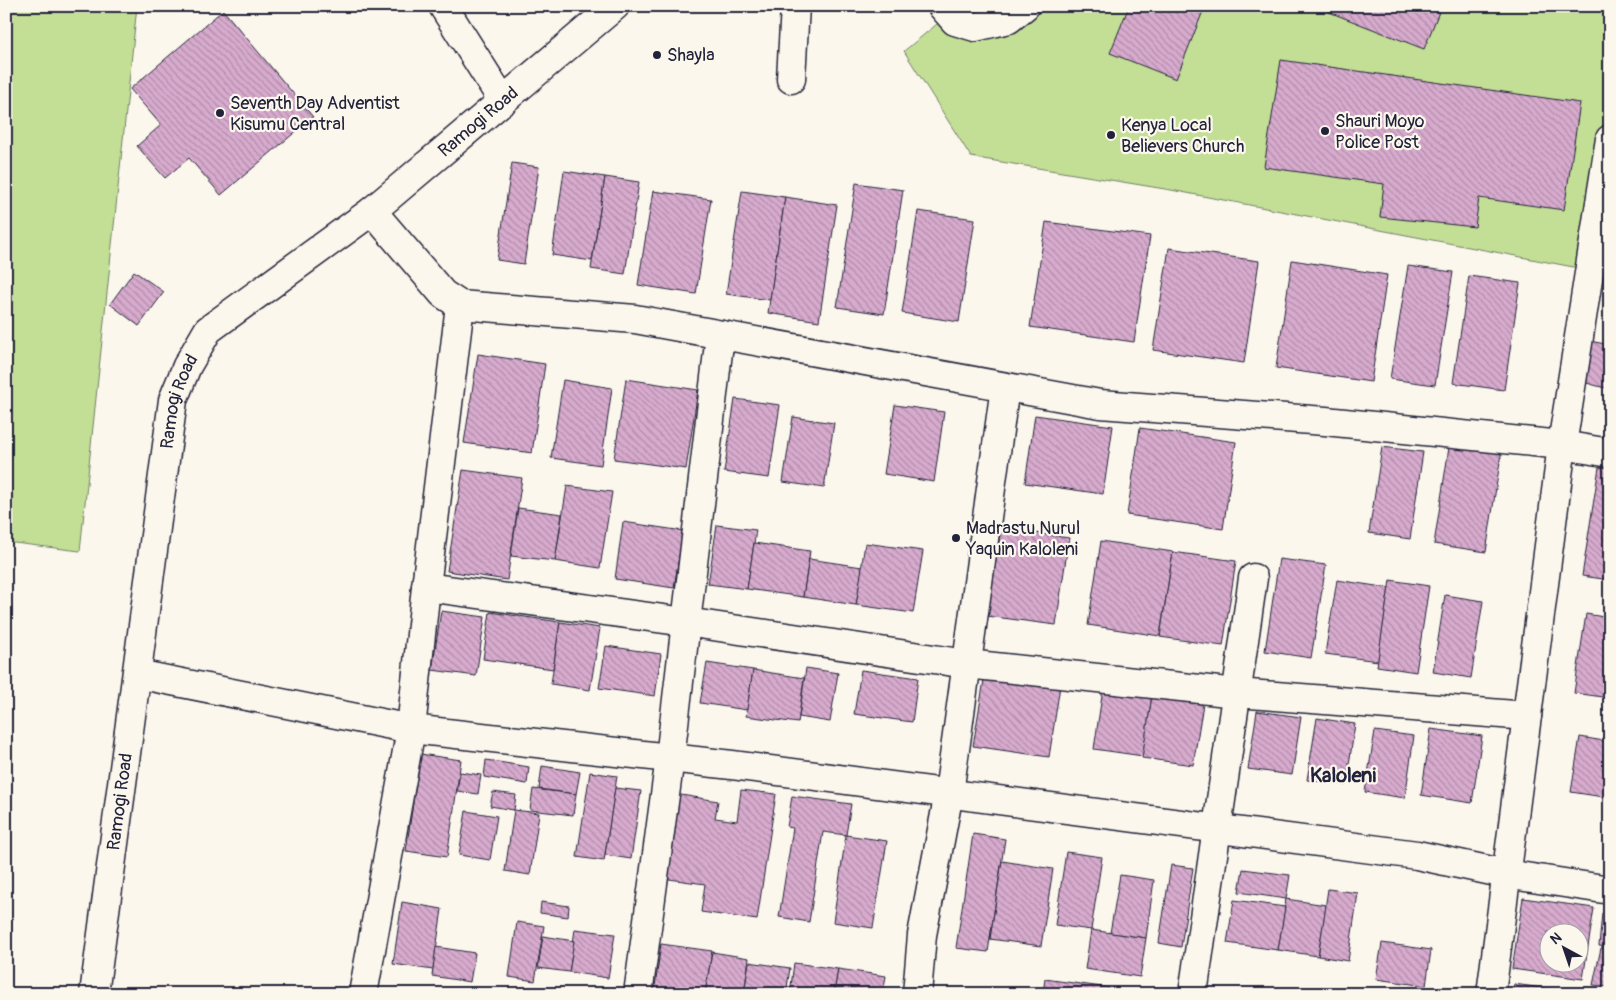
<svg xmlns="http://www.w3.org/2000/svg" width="1616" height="1000" viewBox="0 0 1616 1000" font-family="Pangolin,sans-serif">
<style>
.grass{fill:#c3de95;stroke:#728068}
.building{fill:url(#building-back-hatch);stroke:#22223b;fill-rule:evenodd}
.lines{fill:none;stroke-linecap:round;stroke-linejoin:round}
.minor-casing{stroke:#22223b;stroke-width:31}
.minor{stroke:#fbf7ec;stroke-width:28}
.poi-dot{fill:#22223b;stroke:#fbf7ec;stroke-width:2}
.labels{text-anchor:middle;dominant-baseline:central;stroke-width:4.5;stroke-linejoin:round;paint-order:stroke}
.poi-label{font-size:18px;fill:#22223b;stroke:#fbf7ec;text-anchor:start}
.street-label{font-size:18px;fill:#22223b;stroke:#fbf7ec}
.quarter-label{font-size:20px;font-weight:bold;fill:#22223b;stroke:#fbf7ec}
</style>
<defs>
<pattern id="building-back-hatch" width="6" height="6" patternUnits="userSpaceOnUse" patternTransform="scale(1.25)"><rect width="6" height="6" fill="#d8abce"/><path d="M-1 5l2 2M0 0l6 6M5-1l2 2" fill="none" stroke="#af8ba8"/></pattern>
</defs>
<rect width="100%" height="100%" fill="#fbf7ec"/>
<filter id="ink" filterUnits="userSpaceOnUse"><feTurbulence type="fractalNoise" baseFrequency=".02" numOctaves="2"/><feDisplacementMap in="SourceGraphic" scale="10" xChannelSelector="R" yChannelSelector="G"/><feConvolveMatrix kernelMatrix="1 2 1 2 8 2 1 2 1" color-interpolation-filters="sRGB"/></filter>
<g filter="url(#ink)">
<!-- grass -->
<g class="grass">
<path d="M6 6H137L80 551 6 542Z"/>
<path d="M959 6H1610V274L1171 190 971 157 904 51Z"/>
</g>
<!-- building -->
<g class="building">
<path d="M1129 6H1205L1176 79 1110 53Z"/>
<path d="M1332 6H1439L1441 7 1424 49 1329 12Z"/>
<path d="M223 10 313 117 221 195 189 158 165 178 137 146 161 125 130 89Z"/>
<path d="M1281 60 1580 103 1564 210 1479 198 1475 227 1380 217 1384 184 1264 167Z"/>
<path d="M512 163 539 167 524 264 497 260Z"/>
<path d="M564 171 605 177 592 261 552 255Z"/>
<path d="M605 177 639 182 625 274 591 269Z"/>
<path d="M856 183 903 190 884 314 837 307Z"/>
<path d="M653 191 711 199 696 294 638 285Z"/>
<path d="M742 191 785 197 770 300 726 294Z"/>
<path d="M785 197 837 205 819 321 768 313Z"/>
<path d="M918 211 975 219 959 322 902 313Z"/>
<path d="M1046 222 1150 236 1134 342 1030 327Z"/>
<path d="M1169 248 1259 261 1244 363 1153 350Z"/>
<path d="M1292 260 1387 275 1371 382 1276 368Z"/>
<path d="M1408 266 1453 272 1435 385 1390 379Z"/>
<path d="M134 271 164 292 139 326 110 304Z"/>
<path d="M1469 276 1520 283 1504 390 1453 383Z"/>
<path d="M1590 341 1610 345V370L1605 388 1579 381Z"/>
<path d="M478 354 545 364 532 453 464 443Z"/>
<path d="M626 379 698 390 686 469 614 459Z"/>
<path d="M563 380 612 388 601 465 551 458Z"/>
<path d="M735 399 780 405 769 478 724 472Z"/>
<path d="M895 405 944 412 934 482 884 474Z"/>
<path d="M1035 415 1113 426 1103 494 1025 483Z"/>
<path d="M793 417 834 423 824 488 783 482Z"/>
<path d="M1140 428 1236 442 1223 529 1127 515Z"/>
<path d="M1450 441 1502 449 1486 552 1434 544Z"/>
<path d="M1382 447 1423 452 1410 539 1369 533Z"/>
<path d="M1599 467 1610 468V580L1582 576Z"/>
<path d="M463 470 522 478 507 580 447 571Z"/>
<path d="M567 486 612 492 600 568 555 561Z"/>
<path d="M518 508 562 514 555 561 511 556Z"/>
<path d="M623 522 683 531 674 588 615 579Z"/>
<path d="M717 525 756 530 747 589 708 584Z"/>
<path d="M1001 528 1069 538 1056 625 987 616Z"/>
<path d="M1101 541 1173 552 1160 636 1088 625Z"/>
<path d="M754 543 810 551 803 597 747 589Z"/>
<path d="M865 543 923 551 913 613 856 605Z"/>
<path d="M1173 552 1236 561 1223 646 1160 637Z"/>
<path d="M809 559 862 567 856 605 803 597Z"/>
<path d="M1279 559 1326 565 1311 658 1265 651Z"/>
<path d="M1337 580 1389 588 1378 661 1325 654Z"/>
<path d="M1390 580 1429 586 1416 672 1377 666Z"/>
<path d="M1445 595 1483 601 1471 678 1433 672Z"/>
<path d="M441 611 485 617 476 676 432 670Z"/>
<path d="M490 612 560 622 553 669 483 659Z"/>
<path d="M1586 614 1610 618V698L1574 693Z"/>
<path d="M560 622 600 628 590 690 551 684Z"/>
<path d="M606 646 661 654 655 696 599 688Z"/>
<path d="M707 663 753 670 747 710 700 703Z"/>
<path d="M806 668 838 673 830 722 799 717Z"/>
<path d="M753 670 804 678 798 723 746 716Z"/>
<path d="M861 670 918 678 912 722 854 714Z"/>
<path d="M985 674 1060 686 1049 757 973 746Z"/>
<path d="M1103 689 1152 696 1143 756 1094 749Z"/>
<path d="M1152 696 1203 704 1193 765 1142 758Z"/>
<path d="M1257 711 1301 717 1292 775 1248 769Z"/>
<path d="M1317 718 1355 724 1346 785 1307 780Z"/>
<path d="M1431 729 1482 736 1472 803 1421 795Z"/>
<path d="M1375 731 1414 736 1405 798 1365 792Z"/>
<path d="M1580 737 1610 742V798L1571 792Z"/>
<path d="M420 754 461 760 447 857 406 851Z"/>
<path d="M486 760 529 767 527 784 484 777Z"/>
<path d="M542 766 580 772 576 794 539 789Z"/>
<path d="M460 772 481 775 478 794 457 791Z"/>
<path d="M590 772 617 776 604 861 577 857Z"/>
<path d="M615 788 641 791 631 859 605 855Z"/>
<path d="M533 789 576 794 573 815 530 810Z"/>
<path d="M741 790 776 794 757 920 701 912 705 884 662 878 675 794 718 801 715 818 737 821Z"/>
<path d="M493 792 516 795 514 810 490 806Z"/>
<path d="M792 796 851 804 846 835 823 832 809 922 779 917 793 828 787 827Z"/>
<path d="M514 810 539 813 530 875 505 871Z"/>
<path d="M466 811 497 816 490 860 459 855Z"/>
<path d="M973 834 1005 839 988 952 956 948Z"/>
<path d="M846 835 887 841 873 928 833 922Z"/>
<path d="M1066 852 1102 857 1091 930 1055 925Z"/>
<path d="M1002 861 1053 869 1041 946 990 939Z"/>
<path d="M1171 865 1193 868 1181 947 1159 943Z"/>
<path d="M1243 869 1290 875 1286 899 1239 892Z"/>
<path d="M1120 875 1154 880 1146 938 1110 933Z"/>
<path d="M1328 889 1358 893 1348 961 1318 956Z"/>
<path d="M1523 898 1594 908 1583 979 1512 969ZM1548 932H1578V962H1548Z"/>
<path d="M1286 899 1326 905 1318 956 1278 950Z"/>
<path d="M1234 900 1285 907 1278 950 1227 943Z"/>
<path d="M402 902 442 909 433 970 393 964Z"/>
<path d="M541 902 569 906 568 917 540 913Z"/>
<path d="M1602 913 1610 914V947L1599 946Z"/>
<path d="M517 922 544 926 535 981 509 977Z"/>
<path d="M575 929 615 934 608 978 569 972Z"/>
<path d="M1091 930 1146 938 1140 977 1085 969Z"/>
<path d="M543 936 574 941 569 972 538 968Z"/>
<path d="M1382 943 1431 950 1426 986 1376 979Z"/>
<path d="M661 944 712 951 705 994H654Z"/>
<path d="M436 947 475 953 470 982 432 976Z"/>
<path d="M1601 948H1610V987L1593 985Z"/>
<path d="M712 952 749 958 744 994H705Z"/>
<path d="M749 962 790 968 786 994H744Z"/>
<path d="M794 963 838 969 834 994H790Z"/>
<path d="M838 969 886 976 883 994H834Z"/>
<path d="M1045 979 1109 988 1108 994 1043 993Z"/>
<path d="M1514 984 1584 994H1512Z"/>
</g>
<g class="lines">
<defs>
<g id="minor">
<path d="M443 6 503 101"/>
<path d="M942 6 955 21 975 27 1009 19 1025 6"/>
<path d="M791 79 795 6"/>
<path d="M372 211 443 294 460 305 635 319 1100 404 1325 421 1562 445 1610 453"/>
<path d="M426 587 686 622 967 664 1237 693 1527 716"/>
<path d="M137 674 411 729 732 765 1417 855 1506 874 1610 890"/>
<path id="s1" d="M94 994 173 400 187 366 208 330 372 211 615 6"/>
<path d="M363 994 411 729 426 587 460 305"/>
<path d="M638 994 670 758 720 335"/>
<path d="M917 994 922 935 949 793 1005 387"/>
<path d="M1193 994 1253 578"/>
<path d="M1491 994 1562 445 1610 139"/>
</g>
</defs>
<!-- minor casing -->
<use href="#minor" class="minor-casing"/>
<!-- minor -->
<use href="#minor" class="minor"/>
</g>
</g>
<!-- markers -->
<g class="poi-dot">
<circle cx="657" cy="55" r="5"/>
<circle cx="220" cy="113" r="5"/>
<circle cx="1325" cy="131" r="5"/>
<circle cx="1111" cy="135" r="5"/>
<circle cx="956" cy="538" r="5"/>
</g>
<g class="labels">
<!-- poi labels -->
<g class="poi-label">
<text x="667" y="55">Shayla</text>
<text x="230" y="103">Seventh Day Adventist<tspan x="230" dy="21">Kisumu Central</tspan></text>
<text x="1335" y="121">Shauri Moyo<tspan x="1335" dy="21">Police Post</tspan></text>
<text x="1121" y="125">Kenya Local<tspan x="1121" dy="21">Believers Church</tspan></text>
<text x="966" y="528">Madrastu Nurul<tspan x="966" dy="21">Yaquin Kaloleni</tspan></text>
</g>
<!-- street labels -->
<g class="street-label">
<text stroke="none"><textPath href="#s1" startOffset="1019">Ramogi Road</textPath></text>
<text stroke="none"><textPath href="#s1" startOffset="599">Ramogi Road</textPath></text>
<text stroke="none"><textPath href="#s1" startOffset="194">Ramogi Road</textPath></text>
</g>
<!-- quarter labels -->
<g class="quarter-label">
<text x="1343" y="775">Kaloleni</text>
</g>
</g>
<!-- margin -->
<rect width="1616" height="1000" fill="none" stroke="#fbf7ec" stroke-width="25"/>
<rect x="12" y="12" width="1591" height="975" fill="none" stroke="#22223b" stroke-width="2" filter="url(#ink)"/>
<!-- north arrow -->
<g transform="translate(1564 948) rotate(320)"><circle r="24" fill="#fbf7ec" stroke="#a4a2a5"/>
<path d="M0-4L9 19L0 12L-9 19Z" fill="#22223b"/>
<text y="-8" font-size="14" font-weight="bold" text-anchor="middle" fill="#22223b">N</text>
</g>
</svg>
